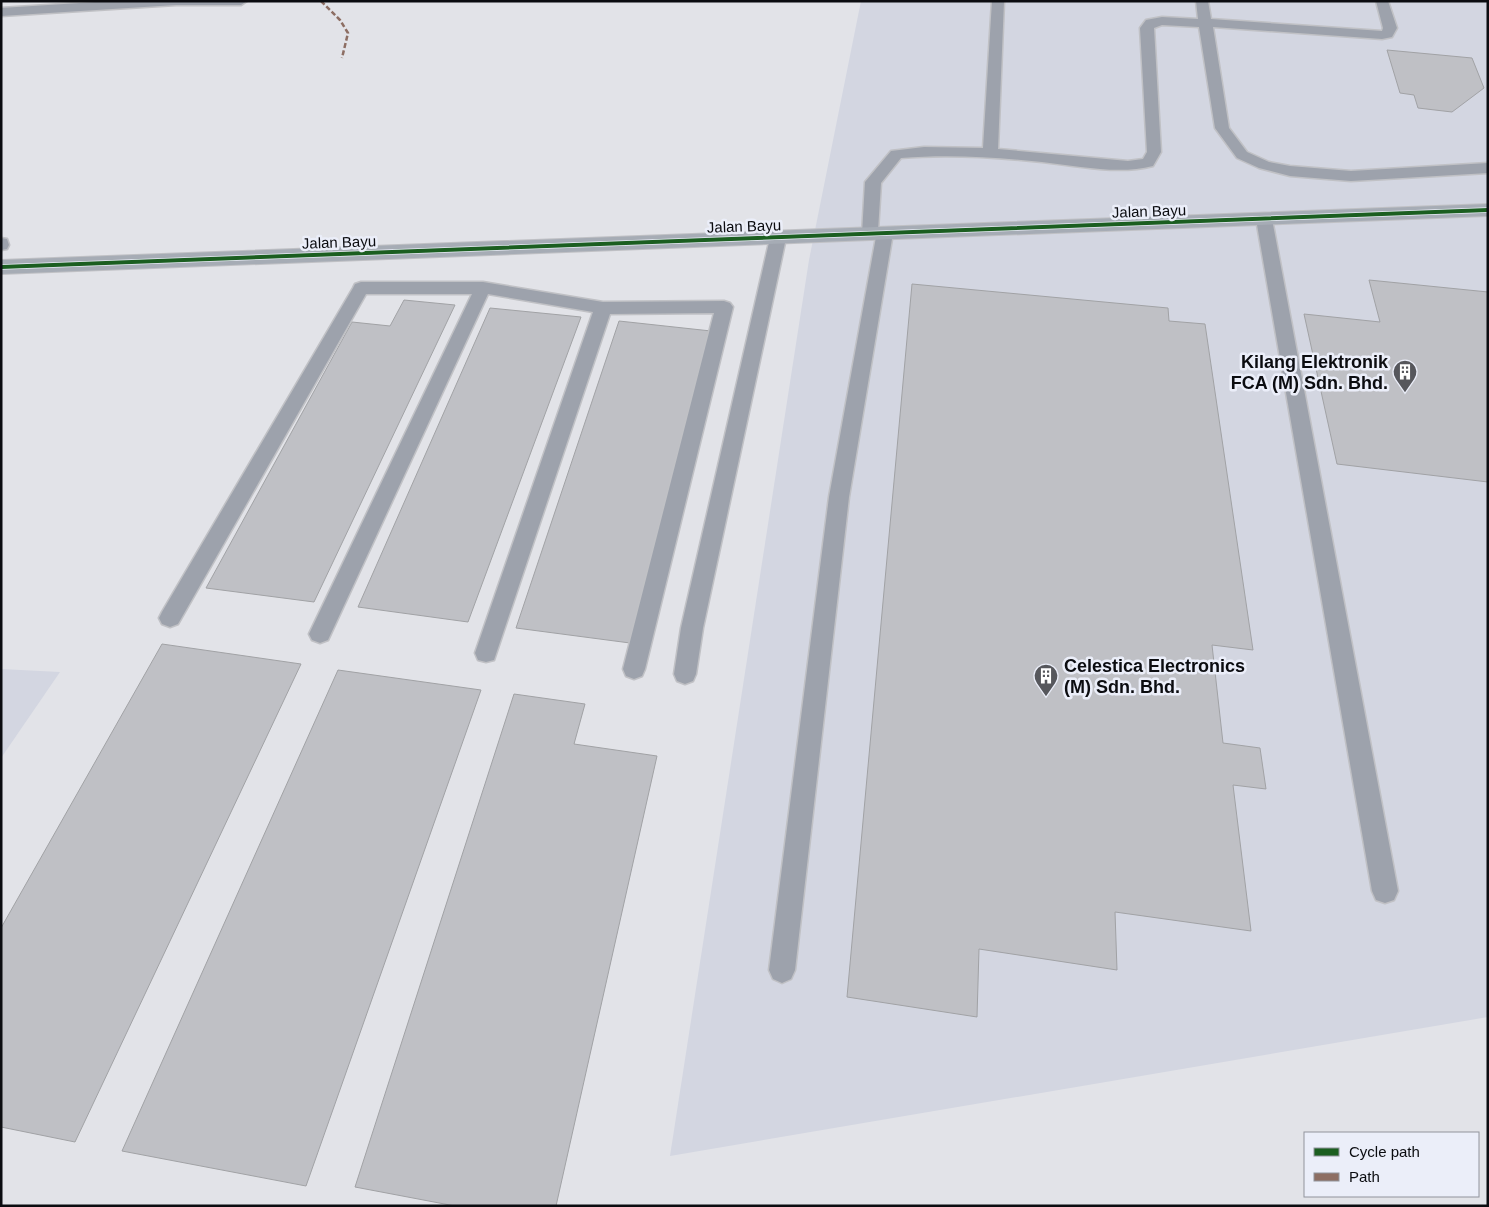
<svg xmlns="http://www.w3.org/2000/svg" width="1489" height="1207" viewBox="0 0 1489 1207" font-family="Helvetica,sans-serif">
<style>
.built{fill:#d3d6e1}
.building{fill:#bfc0c5;stroke:#a1a2a5}
.lines{fill:none;stroke-linecap:round;stroke-linejoin:round}
.lane-casing{stroke:#c0c1c5;stroke-width:3}
.secondary-casing{stroke:#c0c1c5;stroke-width:2}
.lane{fill:#9da2ac;fill-rule:evenodd}
.secondary{fill:#a6acb5;fill-rule:evenodd}
.quiet{stroke:#8d6e63;stroke-width:2.5;stroke-dasharray:5 2.5;stroke-linecap:butt}
.cycleway-casing{stroke:#ebeef9;stroke-width:5.5}
.cycleway{stroke:#1b5e20;stroke-width:4}
.labels{text-anchor:middle;dominant-baseline:central;stroke-width:5;stroke-linejoin:round;paint-order:stroke}
.far-street-label{font-size:15px;fill:#0b0c10;stroke:#ebeef9}
.poi-label{font-size:18px;font-weight:bold;fill:#0b0c10;stroke:#ebeef9;text-anchor:end}
</style>
<rect width="100%" height="100%" fill="#e2e3e8"/>
<!-- built -->
<g class="built">
<path d="M861 1H1488V1017L670 1156 809 260Z"/>
<path d="M1 669 60 672 1 758Z"/>
</g>
<!-- building -->
<g class="building">
<path d="M1387 50 1472 58 1484 88 1452 112 1418 108 1414 95 1400 93Z"/>
<path d="M1369 280 1488 292V482L1337 464 1304 314 1380 322Z"/>
<path d="M912 284 1168 308 1169 321 1205 324 1253 650 1212 645 1223 743 1260 748 1266 789 1233 785 1251 931 1115 912 1117 970 979 949 977 1017 847 997Z"/>
<path d="M404 300 455 305 314 602 206 588 352 322 390 326Z"/>
<path d="M490 308 581 317 468 622 358 607Z"/>
<path d="M619 321 711 331 630 643 516 628Z"/>
<path d="M162 644 301 664 75 1142 1 1127V928Z"/>
<path d="M338 670 481 690 306 1186 122 1151Z"/>
<path d="M514 694 585 704 574 744 657 756 556 1206H455L355 1187Z"/>
</g>
<g class="lines">
<defs>
<g id="lane">
<path d="M111 1H247L241 5H176L1 16V8Z"/>
<path d="M992 1H1004L998 149 1128 161 1143 159 1147 152 1140 28 1146 20 1162 17 1198 19 1196 1H1208L1211 19 1382 31 1383 28 1376 1H1388L1397 28 1392 37 1382 39 1213 27 1229 128 1247 152 1269 162 1290 166 1351 171 1488 163V173L1351 181 1290 176 1259 168 1237 158 1215 128 1199 27 1162 25 1154 28 1161 152 1153 166C1118 175 1079 166 1042 162 995 157 948 154 901 158L881 183 878 231 885 228 891 229 893 233 849 497 795 970 791 979 782 983 773 979 769 970 829 497 876 237 870 239 864 238 862 234 865 182 891 151 924 147 983 148Z"/>
<path d="M1264 214 1270 216 1272 219 1398 891 1394 900 1385 903 1376 900 1372 891 1256 219 1258 216Z"/>
<path d="M778 233 784 234 786 238 703 628 696 674 693 681 685 684 677 681 674 674 681 628 770 238 772 234Z"/>
<path d="M1 238 7 239 9 245 7 249 1 250Z"/>
<path d="M361 282H483L603 302 724 301 730 303 733 307 645 669 642 676 634 679 626 676 623 669 714 313 610 314 494 660 486 662 478 660 475 653 593 312 488 294 328 640 320 643 312 640 309 634 472 294H366L178 624 170 627 162 624 159 618 162 612 353 288 355 284Z"/>
</g>
<path id="secondary" d="M1488 204V216L1 274V260Z"/>
</defs>
<!-- lane casing -->
<use href="#lane" class="lane-casing"/>
<!-- secondary casing -->
<use href="#secondary" class="secondary-casing"/>
<!-- lane -->
<use href="#lane" class="lane"/>
<!-- secondary -->
<use href="#secondary" class="secondary"/>
<!-- quiet -->
<path class="quiet" d="M321 1 340 20 348 33 342 58"/>
<defs>
<path id="cycleway" d="M1 267 1488 210"/>
</defs>
<!-- cycleway casing -->
<use href="#cycleway" class="cycleway-casing"/>
<!-- cycleway -->
<use href="#cycleway" class="cycleway"/>
</g>
<!-- icons -->
<defs>
<symbol id="building-pin" viewBox="-11 -11 22 30"><path d="M0 17L-7.5 6A9.5 9.5 0 1 1 7.5 6Z" fill="#56575c" stroke="#ebeef9"/><path d="M-4-6H4V6H1V3H-1V6H-4ZM-2.5-4.3h1.7v1.8h-1.7ZM.8-4.3h1.7v1.8H.8ZM-2.5-1h1.7V.8h-1.7ZM.8-1h1.7V.8H.8Z" fill="#fff"/></symbol>
</defs>
<g fill-rule="evenodd">
<use href="#building-pin" x="1391" y="358" width="28" height="38"/>
<use href="#building-pin" x="1032" y="662" width="28" height="38"/>
</g>
<g class="labels">
<!-- far-street labels -->
<g class="far-street-label">
<text transform="translate(1149 211) rotate(-2)">Jalan Bayu</text>
<text transform="translate(744 226) rotate(-2)">Jalan Bayu</text>
<text transform="translate(339 242) rotate(-2)">Jalan Bayu</text>
</g>
<!-- poi labels -->
<g class="poi-label">
<text x="1388" y="362">Kilang Elektronik<tspan x="1388" dy="21">FCA (M) Sdn. Bhd.</tspan></text>
<text x="1064" y="666" text-anchor="start">Celestica Electronics<tspan x="1064" dy="21">(M) Sdn. Bhd.</tspan></text>
</g>
</g>
<!-- border -->
<rect width="1489" height="1207" fill="none" stroke="#0b0c10" stroke-width="5"/>
<!-- legend -->
<rect x="1304" y="1132" width="175" height="65" fill="#ebeef9" stroke="#91949c"/>
<rect x="1314" y="1148" width="25" height="8" fill="#1b5e20" stroke="#91949c"/>
<text x="1349" y="1157" font-size="15" fill="#0b0c10">Cycle path</text>
<rect x="1314" y="1173" width="25" height="8" fill="#8d6e63" stroke="#91949c"/>
<text x="1349" y="1182" font-size="15" fill="#0b0c10">Path</text>
</svg>
